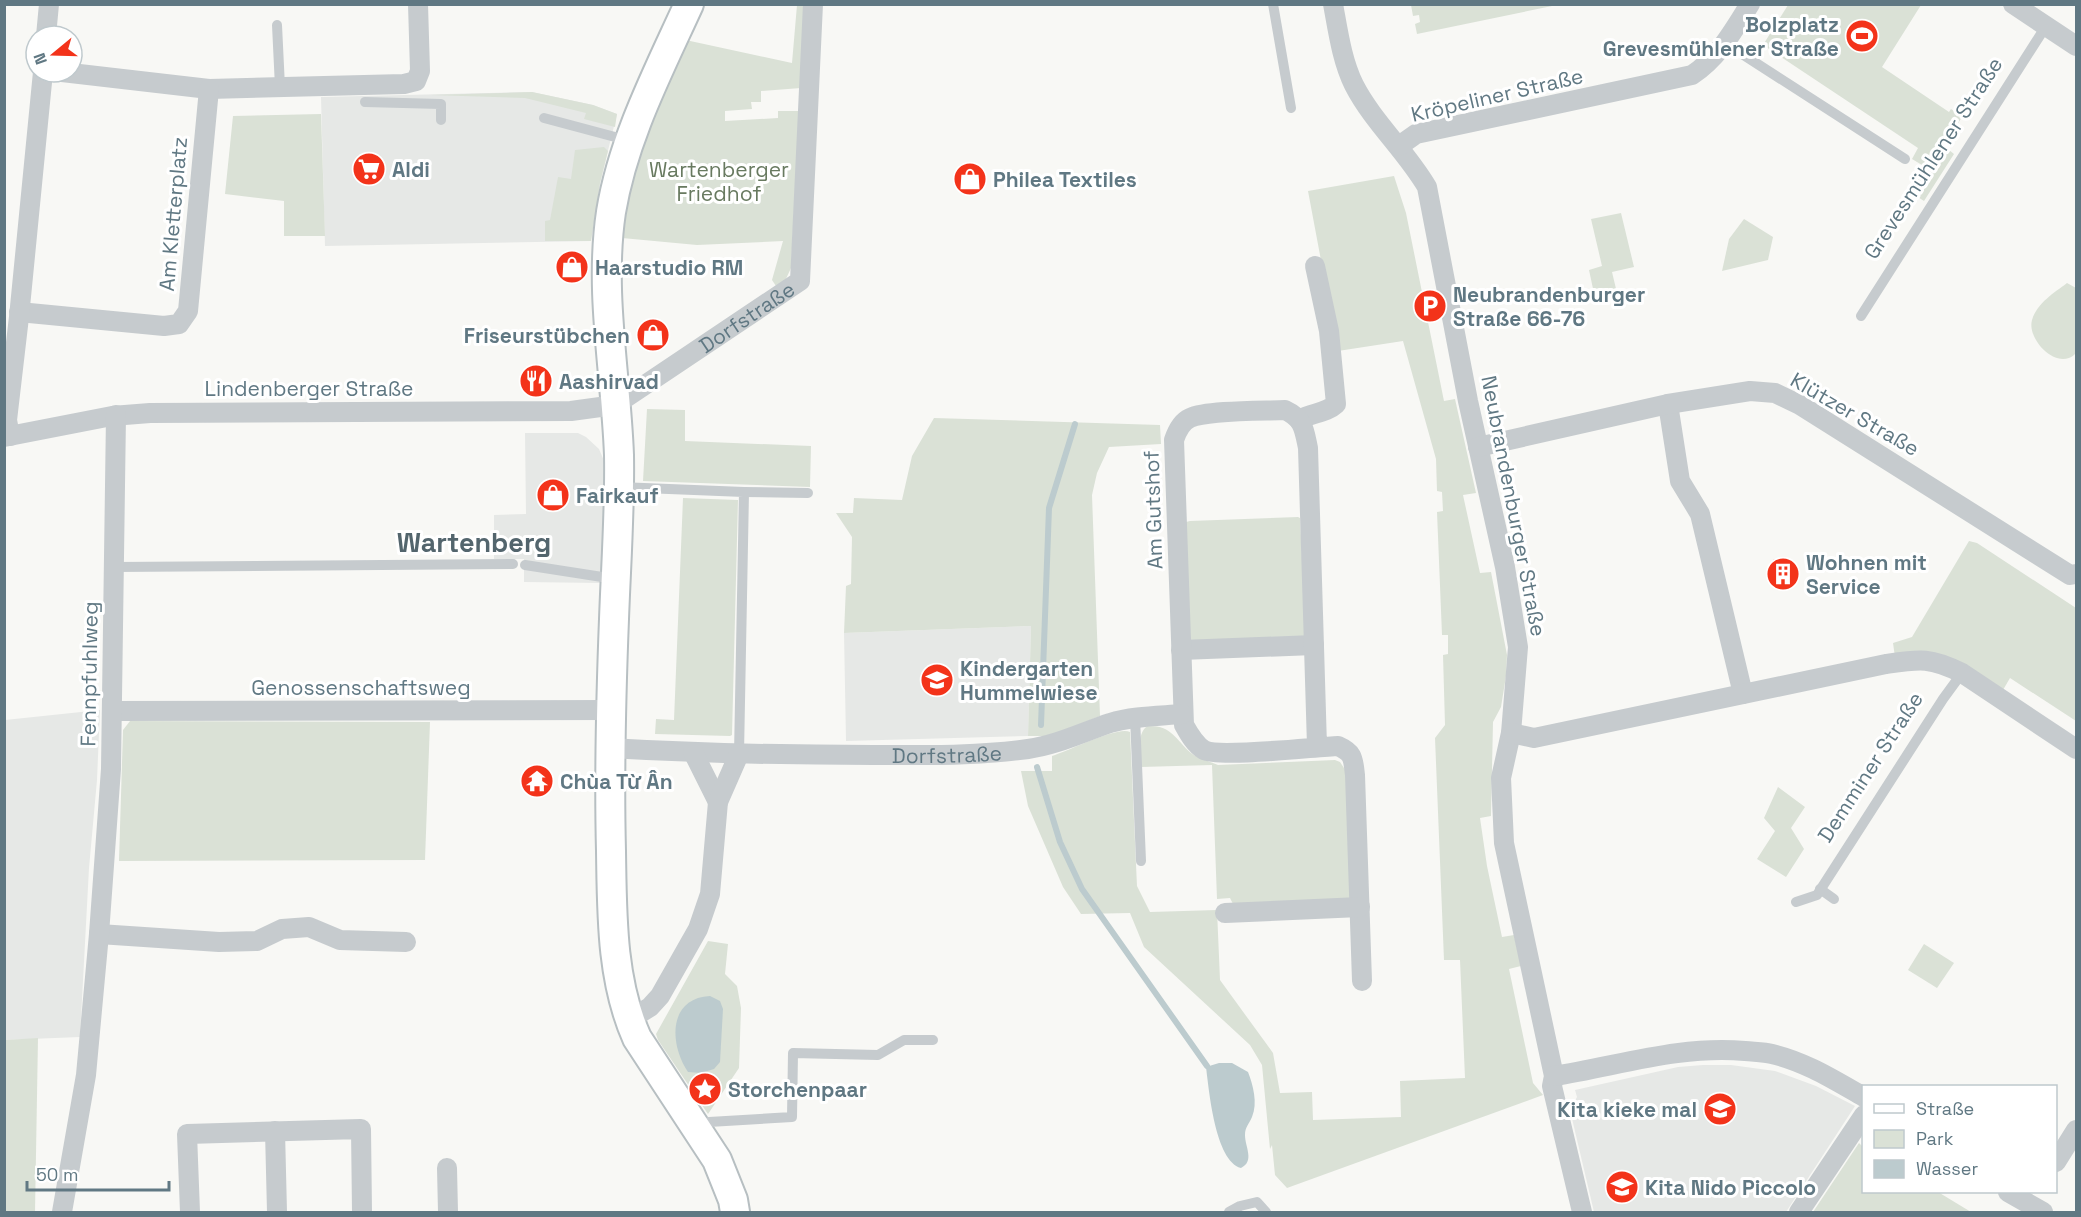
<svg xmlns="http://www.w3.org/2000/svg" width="2081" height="1217" viewBox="0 0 2081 1217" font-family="'Space Grotesk',sans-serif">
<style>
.built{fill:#e6e8e6}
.green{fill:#dae1d6}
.water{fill:#bccbce}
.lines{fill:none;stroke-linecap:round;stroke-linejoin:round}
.stream{stroke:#bccbce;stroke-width:6}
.secondary-casing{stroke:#b7bfc2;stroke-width:32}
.service{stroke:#c6cbce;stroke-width:10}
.minor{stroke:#c6cbce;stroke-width:20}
.secondary{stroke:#fff;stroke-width:28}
.labels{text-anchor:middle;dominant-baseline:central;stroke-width:6;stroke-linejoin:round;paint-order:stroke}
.poi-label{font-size:21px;font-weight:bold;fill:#607883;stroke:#fff;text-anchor:start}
.street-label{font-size:21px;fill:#607883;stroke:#fff}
.park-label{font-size:21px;fill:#687a60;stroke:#fff}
.district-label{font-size:27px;font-weight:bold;fill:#53656d;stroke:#fff}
</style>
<rect width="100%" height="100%" fill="#f8f8f5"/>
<!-- built -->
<g class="built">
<path d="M532 92 593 105 617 114 600 183 591 241 325 246 321 97Z"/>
<path d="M525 433H578L586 437 599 449 605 463 606 474 600 583 524 582V559H494V515L526 514Z"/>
<path d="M1031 626 1028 736 846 741 844 633Z"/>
<path d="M100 710 97 780 89 868 80 1037 5 1040V720Z"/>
<path d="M1703 1065H1731L1775 1071 1816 1086 1855 1106 1786 1212H1594L1570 1110 1577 1097 1575 1090 1678 1067Z"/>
</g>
<!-- green -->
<g class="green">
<path d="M797 5H805L801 88 761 91V102H751L752 109 725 111V121L778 118V111H799L791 268 785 281 776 286 772 280 783 241 697 245 622 238 625 225 618 220 624 189 681 39 792 63Z"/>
<path d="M1411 5V4L1557 5 1417 34 1415 24 1420 22 1419 15 1413 16Z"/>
<path d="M1788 5H1921L1882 67 1949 112 1951 109 1962 117 1944 146 1954 154 1924 201 1910 192 1918 178 1915 176 1922 165 1912 159 1918 148 1763 45Z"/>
<path d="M532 92 593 105 617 114 615 127 584 119 586 113 525 98 430 95Z"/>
<path d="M321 114 325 236H284V201L225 194 233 116Z"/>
<path d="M604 147 608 151 600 183 591 241H545V221L550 220 558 177 571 179 575 150Z"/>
<path d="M1394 176 1406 213 1444 401 1455 399 1476 493 1463 495 1480 573 1491 572 1507 655 1506 676 1501 707 1493 722 1491 816 1480 818 1487 866 1502 937 1514 935 1521 966 1509 969 1533 1083 1543 1095 1287 1188 1275 1175 1272 1145 1270 1149 1262 1065 1250 1045 1144 947 1130 913 1081 914 1063 887 1028 806 1021 771H1052V756C1069 751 1117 726 1130 732L1137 886 1150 912 1217 910 1220 980 1273 1053 1280 1093 1312 1092 1313 1120 1401 1117 1400 1081 1465 1078 1460 960H1444L1435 738 1445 725 1443 655 1448 654V635H1442L1437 512 1443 511 1442 492 1437 491 1436 459 1403 341 1338 351 1308 191Z"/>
<path d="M1621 213 1634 267 1612 272 1617 293 1595 298 1589 270 1602 266 1591 219Z"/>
<path d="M1744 219 1773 237 1768 260 1722 271 1729 239Z"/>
<path d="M2067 283 2076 288V353C2074 355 2072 357 2069 358 2051 365 2027 337 2032 320 2037 303 2054 293 2067 283Z"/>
<path d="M647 409 685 410V441L811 446 810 487 643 481Z"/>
<path d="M934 418 1160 425 1161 444 1109 447 1097 473 1092 495 1100 716 1050 736H1028L1031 626 844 633 846 586 851 584 852 537 836 513H853L854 498 902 500 912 456Z"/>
<path d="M683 498 738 500 732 735 730 736 655 734 656 719 674 720Z"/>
<path d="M1298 517 1300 518 1306 637 1195 644 1189 638 1186 522 1190 521Z"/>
<path d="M1969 541 1977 543 2076 608V721L2010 678 2003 690 1895 657 1893 643 1912 637Z"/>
<path d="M130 721 430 722 425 860 119 861 123 730Z"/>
<path d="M1147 726C1172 725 1175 739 1191 753 1199 759 1209 761 1218 765L1335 760 1340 762 1346 771 1351 896 1348 900 1233 904 1230 898 1217 899 1212 765 1141 767C1141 754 1136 735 1147 726Z"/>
<path d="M1778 787 1805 807 1791 828 1804 849 1786 877 1757 859 1775 831 1764 818Z"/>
<path d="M708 941 728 944 725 974 737 986 741 1008 739 1068 708 1114 658 1040 656 1034Z"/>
<path d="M1924 944 1954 963 1937 988 1908 970Z"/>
<path d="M38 1038 35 1212H5V1040Z"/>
<path d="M1859 1143 1863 1147 1864 1192H1938L1971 1212H1813Z"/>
</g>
<!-- water -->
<g class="water">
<path d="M710 996 720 1001 723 1009 720 1062 714 1069 701 1073 688 1072C669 1044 668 998 710 996Z"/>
<path d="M1219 1063H1232L1248 1072C1253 1085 1258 1103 1252 1117 1249 1124 1245 1127 1245 1135 1245 1147 1255 1161 1241 1168 1215 1161 1209 1090 1206 1067Z"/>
</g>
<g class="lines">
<!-- stream -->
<g class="stream">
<path d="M1041 725 1049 508 1075 424"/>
<path d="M1037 767 1060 842 1082 889 1207 1066"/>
</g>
<defs>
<path id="secondary" d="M689 4C658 72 623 139 611 212 599 292 616 374 619 455 620 509 616 564 614 619 611 696 609 773 611 851 612 913 611 980 637 1038L717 1160 733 1200 735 1212"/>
</defs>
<!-- secondary casing -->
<use href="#secondary" class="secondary-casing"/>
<!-- service -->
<g class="service">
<path d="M1273 4 1291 108"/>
<path d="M277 25 280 87"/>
<path d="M1725 43 1905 159"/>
<path d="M365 102 441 104V120"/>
<path d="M544 118 630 141"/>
<path d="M1861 316 2046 26"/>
<path d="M619 487 744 492 739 754"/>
<path d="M744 492 808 493"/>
<path d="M525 565 615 579"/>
<path d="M115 567 513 564"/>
<path d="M1135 717 1141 861"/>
<path d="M1820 889 1834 899"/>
<path d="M1796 902 1817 895 1943 699 1962 673"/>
<path d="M698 1130 709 1122 792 1117 793 1053 878 1055 904 1040H933"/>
<path d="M1229 1212 1240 1206 1257 1202 1266 1212"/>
</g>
<!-- minor -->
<g class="minor">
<path d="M1333 4C1338 31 1342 61 1354 85 1373 122 1406 151 1427 187L1468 401 1505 567 1518 647 1511 733 1501 778 1504 843 1554 1076 1552 1086 1582 1212"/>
<path d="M2013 4 2076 46"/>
<path d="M46 36 49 4"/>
<path d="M62 72 209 89 404 84 416 81 420 71 418 4"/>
<path d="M1399 146 1416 134 1692 75C1719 57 1733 31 1750 4"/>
<path d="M19 312 164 326 179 324 188 311 209 89"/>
<path d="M1668 404 1680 481 1700 514 1743 694"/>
<path d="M1299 420C1313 412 1325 414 1336 404L1329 331 1315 266"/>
<path d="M10 436 7 420 19 317 43 72"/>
<path id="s1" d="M4 437 112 416 150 413 571 411 615 405 800 281 813 4"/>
<path d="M1478 447 1668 404 1750 391 1775 393 1800 405 2070 575 2076 574"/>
<path d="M1181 650 1314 645"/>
<path d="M112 711 610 710"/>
<path d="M1511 733 1534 738 1886 664C1920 659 1930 657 1962 673L2076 749"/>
<path d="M1317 746 1308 448C1304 429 1304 419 1285 410 1264 411 1207 410 1190 418 1181 422 1177 431 1174 440L1184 725C1189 734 1195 745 1204 750 1219 758 1314 747 1338 746 1354 753 1353 759 1355 775L1362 981"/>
<path id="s2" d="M609 748C697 753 785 755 873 755 924 755 977 756 1028 749 1057 745 1083 732 1110 723 1133 716 1158 716 1182 714"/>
<path d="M693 752 718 802"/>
<path d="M1225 913 1360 907"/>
<path d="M99 934 219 942 257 941 282 929 309 927 340 940 406 942"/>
<path d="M629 1020 650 1007 660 996 698 929 710 894 718 802 739 754"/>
<path d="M1554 1076C1618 1066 1680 1045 1745 1051 1754 1052 1764 1052 1772 1054 1806 1062 1834 1080 1864 1097"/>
<path d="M275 1131 277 1212"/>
<path d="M2056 1162 2076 1130"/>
<path d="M447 1168 448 1212"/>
<path d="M2008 1192 2043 1212"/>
<path d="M62 1212 86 1075 99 934 111 769 116 415"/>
<path d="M190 1212 187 1134 361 1129 362 1212"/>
<path d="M1799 1212 1864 1115"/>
</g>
<!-- secondary -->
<use href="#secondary" class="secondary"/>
</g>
<!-- icons -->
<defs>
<symbol id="stadium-disc" viewBox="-11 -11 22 22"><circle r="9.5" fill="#f3331a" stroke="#fff"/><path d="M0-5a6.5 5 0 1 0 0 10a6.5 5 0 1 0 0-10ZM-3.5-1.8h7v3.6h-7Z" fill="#fff"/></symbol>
<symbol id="supermarket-disc" viewBox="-11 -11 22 22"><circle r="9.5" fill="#f3331a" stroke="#fff"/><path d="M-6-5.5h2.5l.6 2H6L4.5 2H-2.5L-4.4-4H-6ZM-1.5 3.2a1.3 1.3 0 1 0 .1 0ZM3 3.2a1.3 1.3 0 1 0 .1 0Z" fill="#fff"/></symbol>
<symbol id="shop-disc" viewBox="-11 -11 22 22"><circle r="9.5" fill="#f3331a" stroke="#fff"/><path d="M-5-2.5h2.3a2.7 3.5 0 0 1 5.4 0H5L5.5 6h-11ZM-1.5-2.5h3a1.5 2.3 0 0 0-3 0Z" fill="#fff"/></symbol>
<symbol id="parking-disc" viewBox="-11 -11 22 22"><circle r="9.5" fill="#f3331a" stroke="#fff"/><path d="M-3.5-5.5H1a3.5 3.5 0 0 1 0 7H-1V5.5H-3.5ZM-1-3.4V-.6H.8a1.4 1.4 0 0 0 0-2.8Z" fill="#fff"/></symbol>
<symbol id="restaurant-disc" viewBox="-11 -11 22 22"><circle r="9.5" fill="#f3331a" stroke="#fff"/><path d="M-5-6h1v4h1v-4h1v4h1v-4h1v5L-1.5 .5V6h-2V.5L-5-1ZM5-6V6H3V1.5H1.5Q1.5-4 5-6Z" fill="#fff"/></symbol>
<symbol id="building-disc" viewBox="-11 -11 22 22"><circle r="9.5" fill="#f3331a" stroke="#fff"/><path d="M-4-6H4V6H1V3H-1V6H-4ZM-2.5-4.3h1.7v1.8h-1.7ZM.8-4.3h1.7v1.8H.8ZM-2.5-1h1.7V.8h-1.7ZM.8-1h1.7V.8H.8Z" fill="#fff"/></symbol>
<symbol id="school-disc" viewBox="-11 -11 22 22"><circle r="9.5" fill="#f3331a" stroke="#fff"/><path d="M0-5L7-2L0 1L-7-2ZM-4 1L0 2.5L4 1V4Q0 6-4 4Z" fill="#fff"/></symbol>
<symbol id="temple-disc" viewBox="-11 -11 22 22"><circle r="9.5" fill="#f3331a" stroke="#fff"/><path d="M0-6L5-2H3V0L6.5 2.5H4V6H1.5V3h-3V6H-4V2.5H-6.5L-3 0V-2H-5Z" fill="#fff"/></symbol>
<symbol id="sight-disc" viewBox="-11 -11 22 22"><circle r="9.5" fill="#f3331a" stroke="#fff"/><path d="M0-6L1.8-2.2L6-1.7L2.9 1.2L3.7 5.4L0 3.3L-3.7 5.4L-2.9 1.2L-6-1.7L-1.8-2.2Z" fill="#fff"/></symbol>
</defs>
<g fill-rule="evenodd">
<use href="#stadium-disc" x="1843" y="17" width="38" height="38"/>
<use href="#supermarket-disc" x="350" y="150" width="38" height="38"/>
<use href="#shop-disc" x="951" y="160" width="38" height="38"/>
<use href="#shop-disc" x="553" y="248" width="38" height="38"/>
<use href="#parking-disc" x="1411" y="287" width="38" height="38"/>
<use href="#shop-disc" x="634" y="316" width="38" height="38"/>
<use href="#restaurant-disc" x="517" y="362" width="38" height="38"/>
<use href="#shop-disc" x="534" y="476" width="38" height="38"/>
<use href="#building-disc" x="1764" y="555" width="38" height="38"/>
<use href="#school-disc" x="918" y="661" width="38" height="38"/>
<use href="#temple-disc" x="518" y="762" width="38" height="38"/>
<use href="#sight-disc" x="686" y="1070" width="38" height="38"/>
<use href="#school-disc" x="1701" y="1090" width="38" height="38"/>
<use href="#school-disc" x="1603" y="1168" width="38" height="38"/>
</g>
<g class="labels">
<!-- poi labels -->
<g class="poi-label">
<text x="1839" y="24" text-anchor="end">Bolzplatz<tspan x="1839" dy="24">Grevesmühlener Straße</tspan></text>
<text x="392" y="169">Aldi</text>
<text x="993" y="179">Philea Textiles</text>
<text x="595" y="267">Haarstudio RM</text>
<text x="1453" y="294">Neubrandenburger<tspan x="1453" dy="24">Straße 66-76</tspan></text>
<text x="630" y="335" text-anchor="end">Friseurstübchen</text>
<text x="559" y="381">Aashirvad</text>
<text x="576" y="495">Fairkauf</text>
<text x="1806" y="562">Wohnen mit<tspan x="1806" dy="24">Service</tspan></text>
<text x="960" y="668">Kindergarten<tspan x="960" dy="24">Hummelwiese</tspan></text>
<text x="560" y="781">Chùa Từ Ân</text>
<text x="728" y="1089">Storchenpaar</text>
<text x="1697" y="1109" text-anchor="end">Kita kieke mal</text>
<text x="1645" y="1187">Kita Nido Piccolo</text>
</g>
<!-- street labels -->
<g class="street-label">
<text transform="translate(1497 95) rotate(-13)">Kröpeliner Straße</text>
<text transform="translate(1933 158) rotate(-57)">Grevesmühlener Straße</text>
<text transform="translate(173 214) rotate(-85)">Am Kletterplatz</text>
<text stroke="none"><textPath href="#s1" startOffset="772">Dorfstraße</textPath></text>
<text x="309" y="388">Lindenberger Straße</text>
<text transform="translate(1855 414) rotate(30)">Klützer Straße</text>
<text transform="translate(1514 506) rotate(79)">Neubrandenburger Straße</text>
<text transform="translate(1153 510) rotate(-92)">Am Gutshof</text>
<text transform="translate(89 674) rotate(-89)">Fennpfuhlweg</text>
<text x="361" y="687">Genossenschaftsweg</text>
<text stroke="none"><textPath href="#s2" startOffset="338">Dorfstraße</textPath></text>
<text transform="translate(1870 767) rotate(-57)">Demminer Straße</text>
</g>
<!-- park labels -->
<g class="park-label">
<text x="719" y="169">Wartenberger<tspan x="719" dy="24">Friedhof</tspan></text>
</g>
<!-- district labels -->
<g class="district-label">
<text x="474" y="542">Wartenberg</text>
</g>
</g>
<!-- border -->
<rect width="2081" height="1217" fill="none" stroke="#607883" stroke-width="12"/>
<!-- legend -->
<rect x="1862" y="1085" width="195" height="108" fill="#ffffff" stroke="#bfc9cd" stroke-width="1.5"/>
<rect x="1874" y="1104" width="30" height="9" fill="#ffffff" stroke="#bfc9cd" stroke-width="1.5"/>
<text x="1916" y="1115" font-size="18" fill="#607883">Straße</text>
<rect x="1874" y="1130" width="30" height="18" fill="#dae1d6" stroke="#bfc9cd" stroke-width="1.5"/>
<text x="1916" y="1145" font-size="18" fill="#607883">Park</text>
<rect x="1874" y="1160" width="30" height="18" fill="#bccbce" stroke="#bfc9cd" stroke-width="1.5"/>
<text x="1916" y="1175" font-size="18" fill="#607883">Wasser</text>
<!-- north arrow -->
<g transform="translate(54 54) rotate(251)"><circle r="28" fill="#ffffff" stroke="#bfc9cd" stroke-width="1.5"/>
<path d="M0-4.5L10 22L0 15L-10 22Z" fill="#f3331a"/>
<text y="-9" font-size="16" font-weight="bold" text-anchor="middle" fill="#607883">N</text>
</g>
<!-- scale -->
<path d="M27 1181v9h142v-9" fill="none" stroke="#607883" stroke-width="3"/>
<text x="36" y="1181" font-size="18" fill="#607883" stroke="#ffffff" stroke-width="4.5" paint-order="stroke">50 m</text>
</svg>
